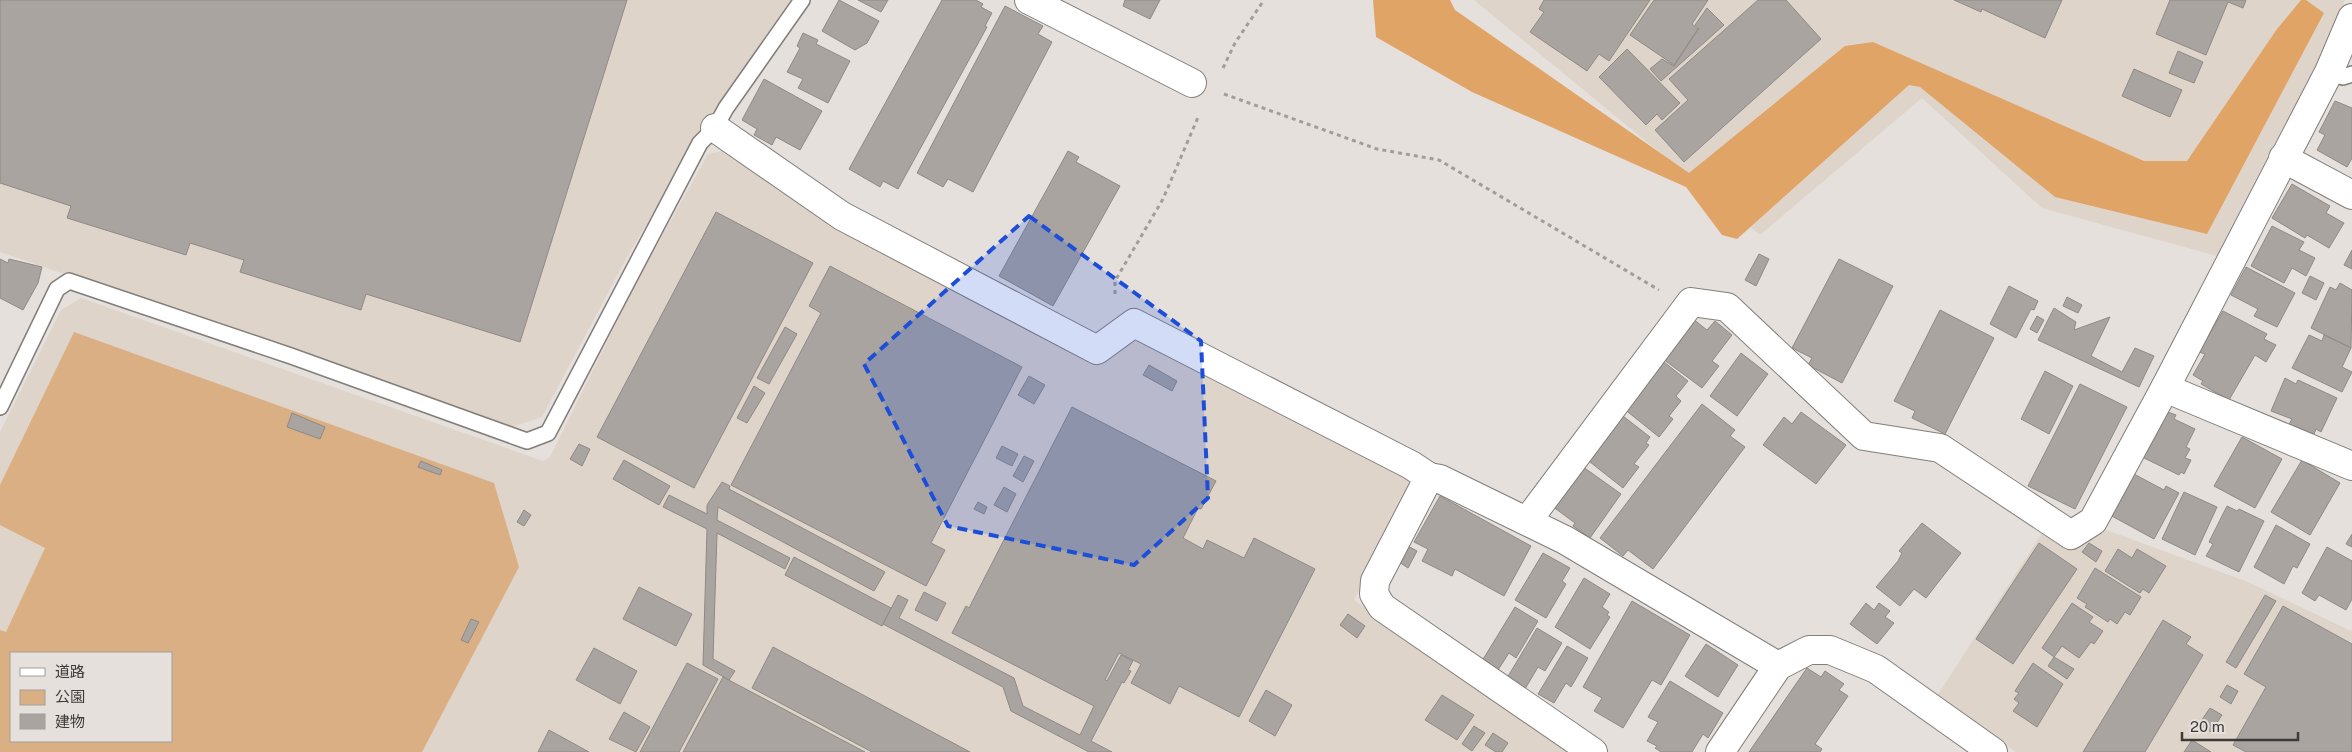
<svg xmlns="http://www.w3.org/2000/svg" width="2352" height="752" viewBox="0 0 2352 752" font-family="'Public Sans','Noto Sans JP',sans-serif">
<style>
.built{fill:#dfd4ca;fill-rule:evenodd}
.green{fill:#daaf84;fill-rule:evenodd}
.forest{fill:#e0a467}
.building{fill:#a9a4a0;stroke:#8e8a86}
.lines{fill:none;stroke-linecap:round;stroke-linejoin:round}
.lane-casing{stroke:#827e7a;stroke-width:18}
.street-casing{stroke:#827e7a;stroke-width:30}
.path{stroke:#a19d99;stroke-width:3;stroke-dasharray:4 4;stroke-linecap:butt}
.lane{stroke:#fff;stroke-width:15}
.street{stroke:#fff;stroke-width:28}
.marked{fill:#1d4ed8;fill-opacity:0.2;stroke:#1d4ed8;stroke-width:4;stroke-dasharray:10 6;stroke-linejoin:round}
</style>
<rect width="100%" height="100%" fill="#e5e0db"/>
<!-- built -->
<g class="built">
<path d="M0 0H791L712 114 627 257 542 417 512 427 0 252Z"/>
<path d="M1474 0H2345L2319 69 2217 256 2042 208 1922 98 1760 235Z"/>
<path d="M727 150 841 231 1101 365 1125 341H1145L1407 476 1411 494 1354 600 1571 752H0V432L61 310 81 298 543 461 550 457 638 279 708 154ZM11 653H171V741H11Z"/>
<path d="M2101 528 2248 582 2351 631 2352 629V752H2016L1937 696 2044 530 2076 549Z"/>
</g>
<!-- green -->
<path class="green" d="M74 332 494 483 519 567 422 752H0V630L6 632 45 548 0 525V485ZM11 653H171V741H11Z"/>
<!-- forest -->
<path class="forest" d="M1373 0H1450L1455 10 1689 173 1845 46 1873 42 2144 161H2187L2277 29 2301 0H2306L2324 13 2207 234 2055 197 1920 87 1909 85 1737 239 1722 235 1686 187 1472 92 1376 37Z"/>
<!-- building -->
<g class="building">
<path d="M0 0H627L520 342 366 294 361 310 240 272 244 260 190 243 186 255 67 218 71 206 0 183Z"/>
<path d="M839 0 879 21 867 43 855 50 822 31Z"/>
<path d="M858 0H888L881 12Z"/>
<path d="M942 0H976L983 4 981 7 992 13 985 26 987 27 898 189 883 181 880 187 849 169Z"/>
<path d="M1125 0H1160L1150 19 1123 6Z"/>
<path d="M1544 0H1650L1609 61 1599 54 1587 71 1530 32 1544 12 1539 9Z"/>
<path d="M1654 0H1708L1692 24 1698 29 1674 65 1630 35Z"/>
<path d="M1758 0H1786L1821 39 1684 162 1655 130 1688 100 1669 79Z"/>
<path d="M1954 0H2062L2045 38 1982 9 1981 12Z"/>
<path d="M2170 0H2246L2243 8 2228 2 2206 55 2156 34Z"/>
<path d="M1005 6 1043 26 1038 34 1052 42 973 192 948 179 943 187 917 173Z"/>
<path d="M1707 8 1724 25 1661 81 1650 69 1662 59 1674 66 1699 28 1695 25Z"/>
<path d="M803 33 818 40 816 44 850 61 828 103 798 88 803 79 787 72 800 48 797 46Z"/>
<path d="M1627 49 1680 103 1662 120 1657 114 1646 125 1599 77Z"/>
<path d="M2178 51 2203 62 2194 83 2169 73Z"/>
<path d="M2134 69 2182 90 2170 117 2122 96Z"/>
<path d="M764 79 822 111 800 150 776 137 772 145 754 135 757 129 742 120Z"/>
<path d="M2335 101 2352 108V158L2347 167 2317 150 2325 135 2319 132Z"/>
<path d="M1068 151 1079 157 1076 162 1120 186 1053 306 999 276Z"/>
<path d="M2292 184 2330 206 2326 213 2344 223 2329 248 2307 235 2305 238 2272 218Z"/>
<path d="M716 212 813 263 694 488 597 437Z"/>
<path d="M2272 226 2304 242 2299 250 2315 258 2306 276 2292 268 2284 283 2251 266Z"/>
<path d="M2352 250V269L2344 265Z"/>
<path d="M1759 254 1769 259 1756 286 1745 280Z"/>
<path d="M0 259 8 263 9 259 42 267 38 283 23 310 0 298Z"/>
<path d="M1839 259 1893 286 1842 383 1808 365 1812 358 1792 348Z"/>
<path d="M830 266 1022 367 931 543 945 550 926 586 731 485 821 313 809 306Z"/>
<path d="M2246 267 2295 293 2277 327 2254 316 2258 309 2231 295Z"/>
<path d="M2310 276 2324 283 2316 300 2302 293Z"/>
<path d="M2340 283 2352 290 2351 348 2311 328 2330 287 2336 290Z"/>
<path d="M2009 286 2038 301 2034 310 2031 309 2016 338 1990 324Z"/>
<path d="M2067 297 2082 305 2078 313 2063 306Z"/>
<path d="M2054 308 2076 322 2074 330 2110 317 2091 356 2122 372 2135 348 2154 356 2139 387 2038 340Z"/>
<path d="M1940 310 1994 338 1945 434 1912 418 1915 411 1894 401Z"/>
<path d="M2223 311 2267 334 2264 339 2276 345 2266 362 2255 355 2229 400 2201 384 2203 381 2193 375 2205 354 2199 352Z"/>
<path d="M2037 316 2044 320 2037 333 2030 329Z"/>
<path d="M1693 319 1707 330 1715 321 1732 335 1712 361 1719 366 1702 388 1663 359Z"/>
<path d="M785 327 797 334 769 384 757 378Z"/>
<path d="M2309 335 2322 341 2324 335 2351 348 2342 367 2352 372 2342 392 2292 368Z"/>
<path d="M1741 353 1768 374 1737 416 1710 396Z"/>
<path d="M1664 362 1688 381 1676 396 1681 401 1669 416 1673 419 1659 437 1623 408 1650 375 1652 378Z"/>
<path d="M1149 365 1177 381 1172 391 1143 375Z"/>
<path d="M2045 371 2073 386 2049 434 2021 419Z"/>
<path d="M1029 376 1045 385 1034 404 1018 395Z"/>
<path d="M2285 378 2296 384 2298 380 2337 398 2321 432 2316 429 2314 434 2289 424 2292 419 2271 411Z"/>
<path d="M2080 384 2127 407 2075 509 2028 486Z"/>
<path d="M754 386 765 393 747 423 737 418Z"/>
<path d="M1702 404 1735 430 1730 436 1745 447 1653 569 1628 550 1623 556 1600 538Z"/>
<path d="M1072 407 1216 481 1201 509 1198 508 1183 538 1203 549 1207 540 1244 558 1254 538 1315 569 1239 717 1179 686 1170 704 1131 683 1141 664 1119 653 1105 680 1107 681 1121 655 1133 661 1128 670 1131 671 1124 683 1122 682 1091 741 1112 752H1089L1011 711 1003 687 883 624 898 595 908 600 899 618 1014 678 1023 706 1080 735 1094 706 952 633 966 606 969 608Z"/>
<path d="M2165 411 2176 415 2174 419 2195 429 2186 447 2190 449 2185 458 2191 460 2184 474 2181 472 2179 475 2140 456Z"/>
<path d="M1801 412 1846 445 1816 484 1763 445 1784 417 1792 424Z"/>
<path d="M292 413 325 427 320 439 287 427Z"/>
<path d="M1619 413 1650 437 1646 443 1649 445 1634 464 1639 467 1623 488 1585 458Z"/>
<path d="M2242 437 2282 459 2255 508 2214 486Z"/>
<path d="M579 444 590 449 582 466 570 459Z"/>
<path d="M1002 446 1018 454 1012 466 996 458Z"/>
<path d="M1024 456 1034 461 1023 482 1013 476Z"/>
<path d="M624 460 670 486 659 505 613 479Z"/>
<path d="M2302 460 2340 483 2310 535 2271 512Z"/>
<path d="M421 461 442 470 440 475 418 467Z"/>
<path d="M1579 464 1621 494 1590 538 1573 526 1575 523 1552 506Z"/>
<path d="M2132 473 2164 490 2166 486 2179 493 2154 539 2110 515Z"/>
<path d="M722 482 730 486 729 489 885 572 874 591 718 507 717 520 790 558 785 569 717 533 713 659 735 671 729 680 703 665 707 529 663 507 669 495 707 514V505Z"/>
<path d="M1004 487 1016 494 1007 512 994 505Z"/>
<path d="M2184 492 2217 507 2195 555 2162 539Z"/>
<path d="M1440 496 1531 546 1504 596 1455 569 1452 576 1422 561 1428 549 1414 542Z"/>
<path d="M978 502 987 507 984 514 974 509Z"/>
<path d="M2227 506 2237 511 2239 509 2264 521 2239 572 2206 556 2213 544 2209 542Z"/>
<path d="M524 510 531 515 524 526 517 522Z"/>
<path d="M1922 523 1961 553 1926 598 1914 589 1900 606 1876 587 1898 561 1902 553 1899 551Z"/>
<path d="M2276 525 2310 544 2297 568 2293 566 2284 584 2254 567Z"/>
<path d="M2352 534V547L2346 544Z"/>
<path d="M2039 543 2077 569 2013 664 1976 639Z"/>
<path d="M2089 543 2102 551 2096 562 2082 552Z"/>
<path d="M1408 546 1417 551 1408 568 1399 562Z"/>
<path d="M2327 547 2352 561V599L2346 610 2319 595 2315 601 2302 593Z"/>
<path d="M2118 549 2132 558 2137 549 2166 566 2149 593 2143 589 2140 593 2105 571Z"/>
<path d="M1543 553 1570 568 1562 581 1566 584 1546 618 1515 600Z"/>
<path d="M794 557 891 608 882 626 785 575Z"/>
<path d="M2095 568 2141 597 2130 615 2125 612 2117 624 2110 619 2108 622 2085 607 2087 604 2077 598Z"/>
<path d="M1584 578 1610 594 1602 607 1609 612 1607 615 1610 617 1590 649 1555 627Z"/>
<path d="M639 587 692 614 676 646 623 619Z"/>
<path d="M924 592 946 603 937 621 915 610Z"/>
<path d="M2265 595 2276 601 2236 668 2226 662Z"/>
<path d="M1632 601 1690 635 1661 685 1652 680 1623 728 1594 711 1602 698 1583 687Z"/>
<path d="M1866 603 1874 610 1879 603 1890 611 1885 617 1894 623 1877 644 1850 624Z"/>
<path d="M2072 603 2093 617 2089 622 2103 631 2094 644 2091 642 2079 658 2062 646 2054 657 2074 669 2067 679 2048 666 2054 657 2042 648Z"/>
<path d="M2283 606 2352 644V752H2246L2233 745 2266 687 2244 674Z"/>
<path d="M1515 607 1538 621 1516 658 1509 653 1498 670 1482 661Z"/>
<path d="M1348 614 1365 626 1357 638 1340 625Z"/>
<path d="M471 619 479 622 468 643 461 640Z"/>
<path d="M2163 620 2191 637 2186 644 2203 655 2145 752H2083Z"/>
<path d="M1537 628 1562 643 1545 671 1538 667 1525 689 1507 678Z"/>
<path d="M1706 644 1738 665 1718 697 1685 676Z"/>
<path d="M1567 646 1588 658 1571 687 1566 683 1554 703 1538 694Z"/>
<path d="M773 647 970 752H872L752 688Z"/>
<path d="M594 648 637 671 620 704 576 680Z"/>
<path d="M687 663 718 679 679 752H640Z"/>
<path d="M2033 663 2063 684 2037 727 2013 711 2019 703 2014 699 2019 693 2015 691Z"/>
<path d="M1807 668 1821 677 1825 671 1844 684 1839 690 1848 696 1815 744 1822 749 1820 752H1749Z"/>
<path d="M723 677 865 752H683Z"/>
<path d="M1670 681 1723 713 1708 738 1703 734 1692 752H1661L1655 748 1657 746 1647 741 1658 722 1648 717Z"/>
<path d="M2227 685 2238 691 2231 704 2220 697Z"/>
<path d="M1266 690 1292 705 1275 736 1249 721Z"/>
<path d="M1442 695 1474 715 1457 740 1425 720Z"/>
<path d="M2210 708 2222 715 2211 732 2199 724Z"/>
<path d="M624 712 650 727 636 752 609 739Z"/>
<path d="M1474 726 1485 733 1472 751 1462 744Z"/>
<path d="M549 730 589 752H538Z"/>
<path d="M1493 733 1508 743 1502 752H1496L1485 745Z"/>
<path d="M2192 740 2211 752H2184Z"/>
</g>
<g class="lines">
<defs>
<g id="lane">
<path d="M2329 72 2343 77 2352 74"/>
<path d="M0 407 57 289 69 281 291 356 527 441 548 433 700 143 715 128 726 108 802 0"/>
</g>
<g id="street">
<path d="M1029 0 1192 83"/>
<path d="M715 128 842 216 1097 350 1134 323 1411 465 1429 477 1375 581 1374 594 1382 607 1593 752"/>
<path d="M2283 158 2352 195"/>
<path d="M2165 388 2352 466"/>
<path d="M1429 477 1440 479 1565 540 1778 666"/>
<path d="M1528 520 1691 302 1727 307 1864 436 1940 448 2071 535 2093 521 2165 388 2329 72 2352 18"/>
<path d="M1720 752 1778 666 1809 650H1830L1876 669 1993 752"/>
</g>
</defs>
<!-- lane casing -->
<use href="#lane" class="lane-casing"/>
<!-- street casing -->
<use href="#street" class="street-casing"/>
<!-- path -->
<g class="path">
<path d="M1223 68 1235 43 1264 0"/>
<path d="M1224 94 1377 149 1439 160 1659 290"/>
<path d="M1115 294V281L1163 199 1199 115"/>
</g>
<!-- lane -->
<use href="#lane" class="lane"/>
<!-- street -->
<use href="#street" class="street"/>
</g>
<!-- marked area -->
<path class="marked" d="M1029 216 1201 341 1208 498 1134 565 948 526 864 364Z"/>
<!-- legend -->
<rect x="10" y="652" width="162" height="90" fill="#e5e0db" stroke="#a29e9a"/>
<rect x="20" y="668" width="25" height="8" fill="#ffffff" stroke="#a29e9a"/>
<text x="55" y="677" font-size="15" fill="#3d3b39">道路</text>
<rect x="20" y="690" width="25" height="15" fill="#daaf84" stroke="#a29e9a"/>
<text x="55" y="702" font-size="15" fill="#3d3b39">公園</text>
<rect x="20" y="714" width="25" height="15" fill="#a9a4a0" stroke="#a29e9a"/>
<text x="55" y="727" font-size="15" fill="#3d3b39">建物</text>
<!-- scale -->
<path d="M2182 732v8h116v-8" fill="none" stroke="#3d3b39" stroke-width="2.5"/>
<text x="2190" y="732" font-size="15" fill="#3d3b39" stroke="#e5e0db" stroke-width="4" paint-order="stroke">20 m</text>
</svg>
